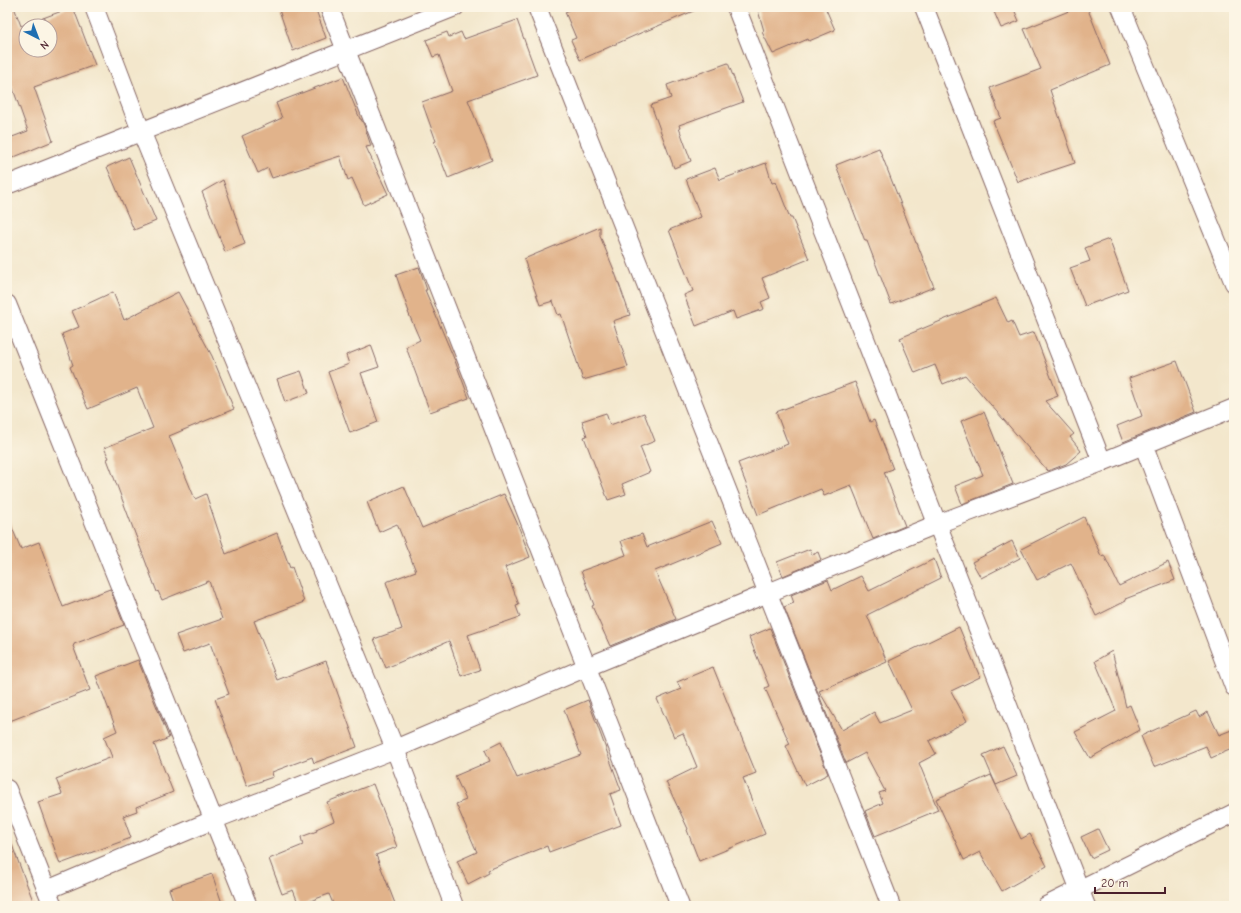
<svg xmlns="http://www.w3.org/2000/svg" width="1241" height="913" viewBox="0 0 1241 913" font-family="'Comic Neue',sans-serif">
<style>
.building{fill:#e1b38b;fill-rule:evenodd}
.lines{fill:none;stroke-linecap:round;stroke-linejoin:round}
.minor-casing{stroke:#856563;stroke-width:20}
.minor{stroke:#fff;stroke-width:18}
</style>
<rect width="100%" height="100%" fill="#fcf5e5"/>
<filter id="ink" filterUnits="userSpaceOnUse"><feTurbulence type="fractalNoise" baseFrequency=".025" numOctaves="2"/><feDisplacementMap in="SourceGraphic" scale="8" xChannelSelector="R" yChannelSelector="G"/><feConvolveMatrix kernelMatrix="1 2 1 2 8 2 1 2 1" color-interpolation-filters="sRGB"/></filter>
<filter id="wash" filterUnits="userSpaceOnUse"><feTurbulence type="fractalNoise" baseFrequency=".012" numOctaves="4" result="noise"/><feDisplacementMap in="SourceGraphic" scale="16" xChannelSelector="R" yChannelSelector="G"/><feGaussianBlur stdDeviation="0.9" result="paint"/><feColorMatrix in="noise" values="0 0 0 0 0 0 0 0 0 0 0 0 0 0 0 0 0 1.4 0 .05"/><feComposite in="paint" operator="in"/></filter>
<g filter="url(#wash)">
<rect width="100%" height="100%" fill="#f3e7cc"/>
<g id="blocks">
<!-- building -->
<g class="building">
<path d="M7 7H14L21 26 73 7 95 65 34 87 53 141 7 160V139L28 131 7 72ZM26 26H50V50H26Z"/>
<path d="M278 7H315L326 38 293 51Z"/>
<path d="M576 7H703L646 31H645L580 60 571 40 576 38 565 12Z"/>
<path d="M757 7H825L835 30 809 41 808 39 773 54 762 32 764 31Z"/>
<path d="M992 7H1013L1019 21 1001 28Z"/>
<path d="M1079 7H1087L1110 65 1050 90 1075 163 1018 182 993 121 1001 118 990 88 1041 69 1024 29Z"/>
<path d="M517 20 537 75 468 100 492 160 448 178 434 142 436 141 422 102 452 91 439 55 433 57 426 40 447 32 449 37 461 32 464 39Z"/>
<path d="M728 63 743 102 679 125 680 128H679L691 161 674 168 651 105 671 98 667 85Z"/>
<path d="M343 77 360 119H361L364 125 371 146 366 147 388 194 364 205 352 178 348 180 340 156 272 178 268 168 258 173 242 136 282 118 276 103Z"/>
<path d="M879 148 916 243H917L934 287 891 304 867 241H865L836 165Z"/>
<path d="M129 157 156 221 134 230 107 167Z"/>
<path d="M766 163 772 183 776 182 790 218H792L809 259 762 278 770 298 761 302 764 309 736 319 733 311 696 326 684 295 693 291 669 230 701 217 686 179 715 168 720 180Z"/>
<path d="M223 180 245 244 225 252 211 215 202 192Z"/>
<path d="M600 227V236L614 270 630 315 613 321 628 367 583 380 561 314 558 315 553 301 540 305 524 259Z"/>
<path d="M1109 239 1128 290 1085 306 1070 268 1090 261 1085 248Z"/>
<path d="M419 267 427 290H425L455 361 469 398 430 412 406 347 420 340 408 312H409L396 275Z"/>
<path d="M113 292 124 320 178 292 212 356 234 409 169 436 195 499 206 494 226 554 277 533 290 568 292 567 304 602 254 621 277 680 326 661 357 747 314 763 312 757 272 772 273 777 247 786 215 699 229 694 210 643 183 653 176 635 222 619 209 581 162 600 158 591 157 592 107 459 109 458 104 448 153 428 137 388 88 409 70 367 73 365 62 334 79 327 72 311Z"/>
<path d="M996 298 1008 323 1012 321 1019 337 1034 332 1058 396 1045 401 1074 434 1070 437 1081 451 1066 464 1048 471 965 375 943 384 935 365 915 373 900 338Z"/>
<path d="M371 345 379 367 361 373 378 422 350 433 328 372 349 364 346 355Z"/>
<path d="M1177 361 1196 412 1123 442 1117 426 1142 416 1129 378Z"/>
<path d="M301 371 309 393 285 402 277 379Z"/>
<path d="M855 382 870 422 874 420 893 469 884 472 905 526 873 539 851 485 824 496 821 489 758 515 738 463 788 444 776 412Z"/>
<path d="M984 412 1013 484 962 504 955 486 983 475 961 421Z"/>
<path d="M606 413 610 425 644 413 655 441 640 447 650 472 622 484 626 494 608 500 584 437 587 436 582 421Z"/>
<path d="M404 486 422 528 504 494 518 525 530 557 505 567 519 605 516 606 520 617 468 635 480 670 461 676 449 641 386 668 374 639 402 629 386 582 416 571 397 524 379 532 367 502Z"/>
<path d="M7 516 21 549 39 542 63 607 110 589 124 625 74 644V645L73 646 90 690 7 722Z"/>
<path d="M1084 517 1101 556 1104 555 1119 586 1168 562 1175 580 1125 599 1126 601 1096 616 1071 563 1037 580 1021 549Z"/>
<path d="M712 521 722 543 655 571 676 619 610 646 592 606 594 605 581 571 626 555 621 541 642 534 647 547Z"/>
<path d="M1012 541 1020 558 981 578 972 562Z"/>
<path d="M810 549 812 555 818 552 821 560 783 576 777 562Z"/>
<path d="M934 559 941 578 867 615 887 662 819 691 842 730 874 712 880 723 912 710 889 661 959 627 980 677 951 691 967 721 929 741 936 754 919 763 938 810 875 836 865 811 883 803 879 793 885 791 865 753 846 763 784 607 794 603 791 595 828 580 832 590 861 576 869 591Z"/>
<path d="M770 628 828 774 805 786 786 746 790 744 765 688 769 686 749 637Z"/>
<path d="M1112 651 1126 707 1130 705 1140 730 1090 758 1075 732 1116 711 1095 661Z"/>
<path d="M138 660 169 738 154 744 173 792 136 807 137 811 123 816 131 838 60 864 38 802 62 794 56 779 112 757 104 737 117 731 96 676Z"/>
<path d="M713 667 756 773 743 778 765 834 699 861 687 830 688 829 666 782 697 767 683 733 674 737 657 699 681 689 677 682Z"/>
<path d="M588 700 621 790 610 794 621 825 549 852 547 846 488 870 489 873 468 884 457 861 477 852 456 804 466 800 455 776 490 761 485 750 501 742 517 778 581 755 564 710Z"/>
<path d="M1196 711 1199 717 1208 712 1219 735 1234 729V748L1211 758 1206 746 1154 767 1141 736Z"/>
<path d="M1003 746 1017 776 996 785 983 755Z"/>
<path d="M991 775 1021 839 1030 834 1047 866 1002 891 980 852 964 860 936 799Z"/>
<path d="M373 784 397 847 376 855 396 906H334L329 894 299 905 293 890 282 894 269 859 303 845 301 837 317 831 316 829 334 821 327 802Z"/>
<path d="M1098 829 1108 850 1091 858 1081 837Z"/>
<path d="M7 837H9L35 906H7Z"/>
<path d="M212 874 223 906H175L169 889Z"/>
</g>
</g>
</g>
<g filter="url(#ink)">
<use href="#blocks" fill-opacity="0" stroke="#856563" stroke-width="1"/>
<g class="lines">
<defs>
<g id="minor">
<path d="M94 7 141 131 395 749 454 906"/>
<path d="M329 7 680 906"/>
<path d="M537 7 891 906"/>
<path d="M736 7 1086 906"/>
<path d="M924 7 1102 462"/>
<path d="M1121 7 1234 283"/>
<path d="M7 185 455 7"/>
<path d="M7 304 248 906"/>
<path d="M1144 446 1234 687"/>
<path d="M7 789 53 906"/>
<path d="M47 890 213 820 395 749 587 667 937 524 1102 462 1234 408"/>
<path d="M1046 906 1234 813"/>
</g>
</defs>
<!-- minor casing -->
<use href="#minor" class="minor-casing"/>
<!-- minor -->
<use href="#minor" class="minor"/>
</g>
</g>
<!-- margin -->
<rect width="1241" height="913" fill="none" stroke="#fcf5e5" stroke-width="24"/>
<!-- north arrow -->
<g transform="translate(38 38) rotate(138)"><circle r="19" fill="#fcf5e5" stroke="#b59f9b"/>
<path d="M0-3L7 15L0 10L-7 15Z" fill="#1f6fb2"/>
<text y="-6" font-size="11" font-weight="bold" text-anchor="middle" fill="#4a1f2b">N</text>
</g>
<!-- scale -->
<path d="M1095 887v6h70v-6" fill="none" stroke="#4a1f2b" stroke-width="2"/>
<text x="1101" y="887" font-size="12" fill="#4a1f2b" stroke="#fcf5e5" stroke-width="3" paint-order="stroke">20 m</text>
</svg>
